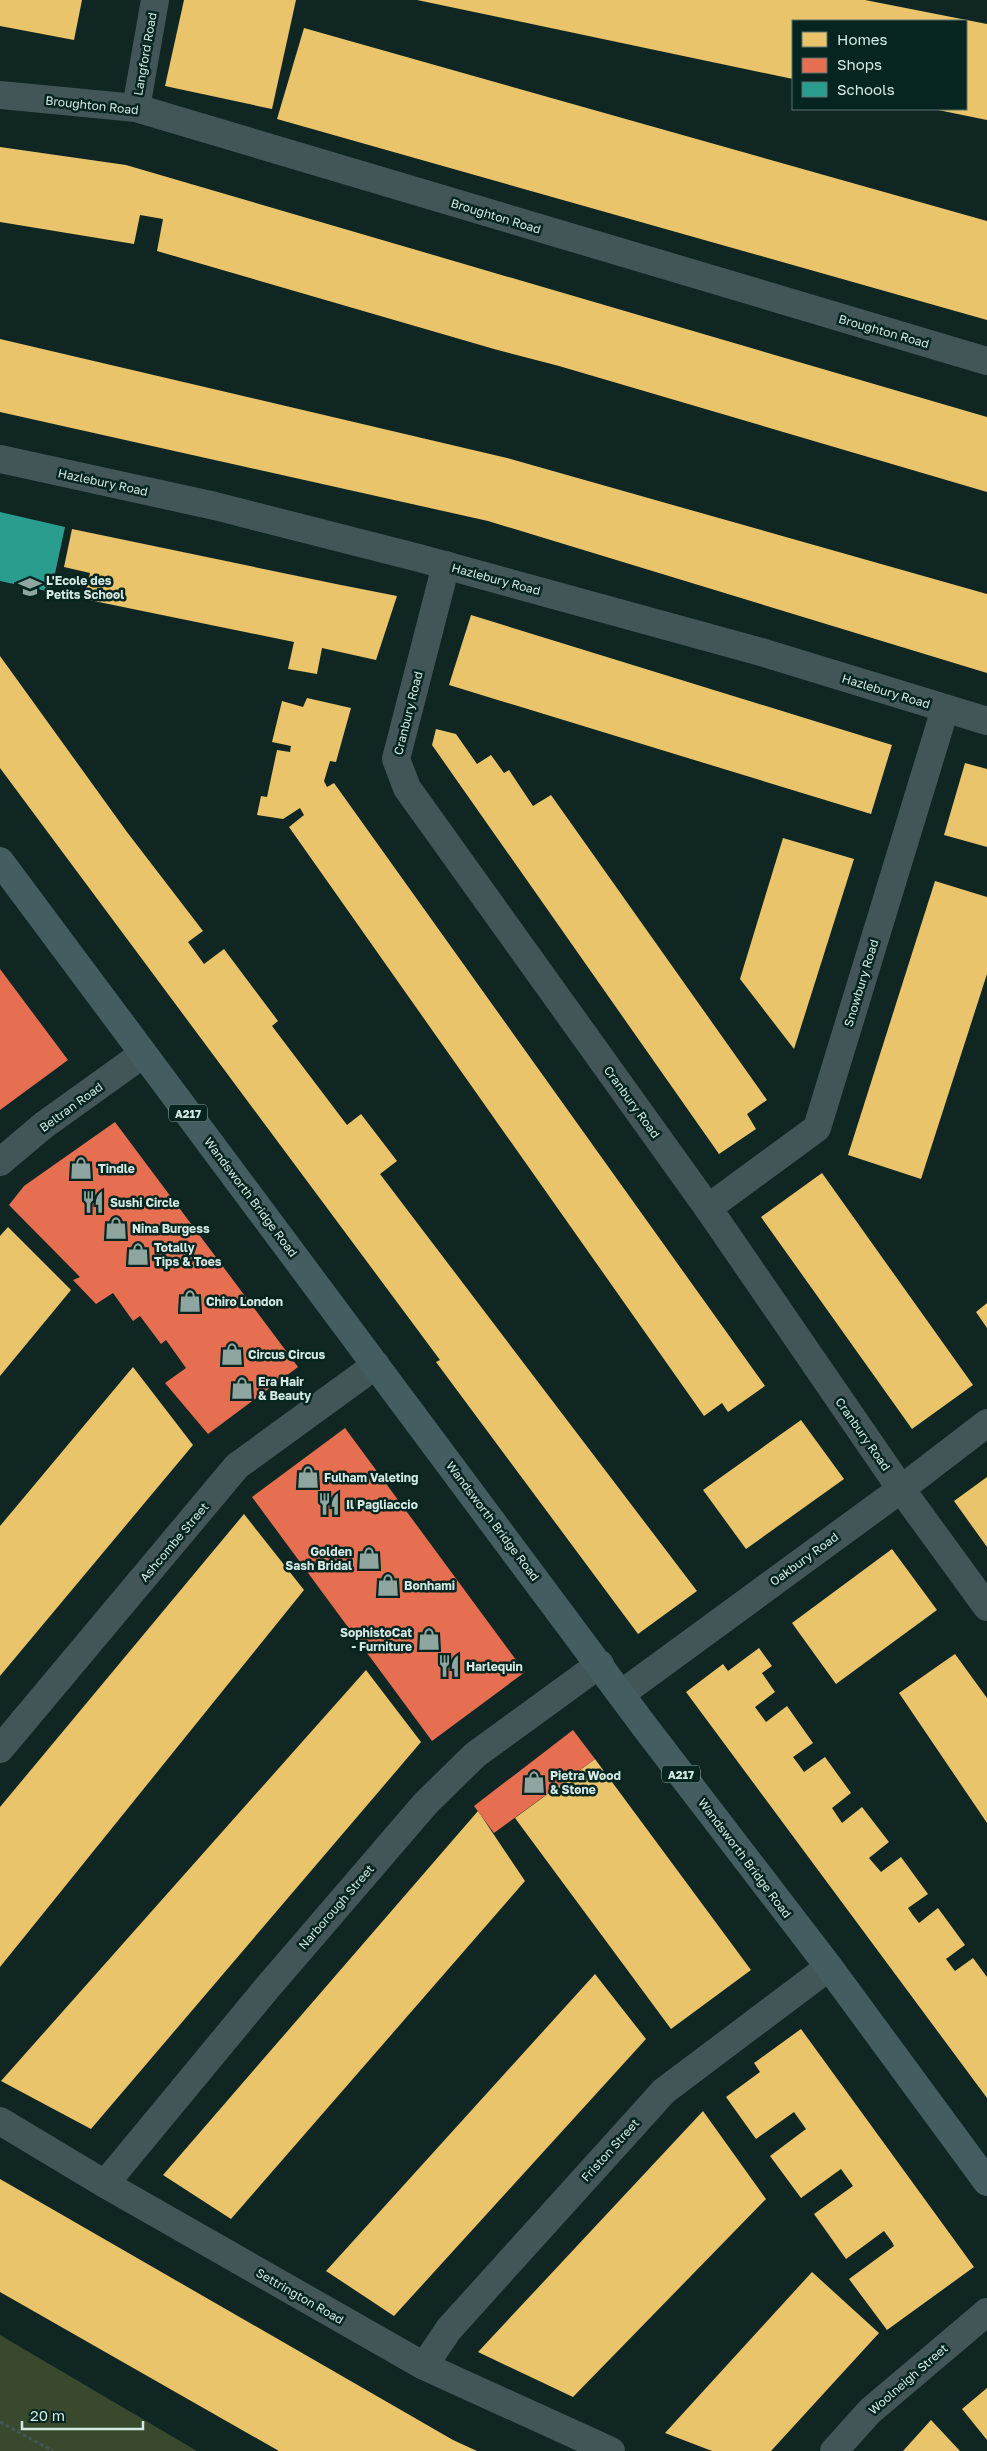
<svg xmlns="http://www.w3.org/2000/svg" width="987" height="2451" viewBox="0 0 987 2451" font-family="'Golos Text',sans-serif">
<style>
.green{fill:#39492e}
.homes{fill:#e9c46a}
.shops{fill:#e76f51}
.schools{fill:#2a9d8f}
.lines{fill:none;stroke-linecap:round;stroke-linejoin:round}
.path{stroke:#435554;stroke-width:3;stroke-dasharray:4 2.5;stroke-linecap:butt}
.minor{stroke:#425657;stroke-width:28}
.primary{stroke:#435d60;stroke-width:28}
.labels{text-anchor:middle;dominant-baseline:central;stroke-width:5;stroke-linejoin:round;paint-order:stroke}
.shield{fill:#062520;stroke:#96aea9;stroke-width:1}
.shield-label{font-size:11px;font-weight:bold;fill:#d4e9e4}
.street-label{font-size:12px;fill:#d4e9e4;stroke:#062520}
.poi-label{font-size:12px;font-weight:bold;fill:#d4e9e4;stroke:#062520;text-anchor:start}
</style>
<rect width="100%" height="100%" fill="#0f2623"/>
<!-- green -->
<path class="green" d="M0 2335 197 2451H0Z"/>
<!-- homes -->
<g class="homes">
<path d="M0 0H82L74 40 0 26Z"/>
<path d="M184 0H296L272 109 165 86Z"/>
<path d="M417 0H865L987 24V120L938 110 966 109V21H793V79Z"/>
<path d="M304 28 987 221V320L277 119Z"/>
<path d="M0 147 126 165 987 417V492L559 366 494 349 157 251 163 219 140 215 134 244 0 222Z"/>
<path d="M0 339 507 458 987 594V673L488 521 0 412Z"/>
<path d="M72 529 336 584 397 596 376 660 322 648 317 674 288 669 294 642 84 599 90 573 64 567Z"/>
<path d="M471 615 892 745 871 814 449 685Z"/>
<path d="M0 656 127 832 203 931 188 942 204 964 224 949 278 1021 272 1026 347 1125 361 1114 397 1161 380 1174 697 1591 638 1634 436 1362 440 1360 0 768Z"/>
<path d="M307 698 351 708 336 762 330 761 324 781 327 787 334 783 765 1386 728 1412 722 1403 704 1416 289 827 304 815 300 808 283 819 257 815 261 796 267 797 277 750 290 752 291 746 272 742 282 701 303 707Z"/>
<path d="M436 729 456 734 477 764 491 755 504 773 509 770 533 806 551 795 767 1100 747 1114 756 1129 719 1154 432 745Z"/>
<path d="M965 763 987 769V847L944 835Z"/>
<path d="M783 838 854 859 794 1049 740 979Z"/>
<path d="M935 881 987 897V974L921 1179 848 1155Z"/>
<path d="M822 1173 973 1385 912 1429 761 1217Z"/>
<path d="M8 1227 71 1290 0 1376V1236Z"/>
<path d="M987 1303V1328L976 1312Z"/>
<path d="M133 1367 193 1445 0 1676V1526Z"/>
<path d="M801 1420 844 1479 746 1549 703 1490Z"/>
<path d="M987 1477V1547L954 1501Z"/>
<path d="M244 1514 304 1590 0 1967V1807Z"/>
<path d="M892 1549 937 1610 836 1684 792 1623Z"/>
<path d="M759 1648 772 1666 762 1673 775 1692 755 1707 766 1722 787 1706 813 1743 793 1757 799 1765 804 1772 825 1757 851 1793 832 1808 842 1823 862 1807 889 1842 869 1858 881 1872 901 1857 928 1894 908 1908 912 1914 919 1923 938 1908 965 1945 946 1959 955 1971 973 1958 987 1977V2098L686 1692 723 1664 728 1671Z"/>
<path d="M955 1654 987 1698V1823L899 1693Z"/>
<path d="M366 1670 421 1742 91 2129 1 2081Z"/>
<path d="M595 1759 751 1970 671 2029 515 1818Z"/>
<path d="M478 1811 525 1881 231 2219 163 2175Z"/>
<path d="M595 1974 646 2039 394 2316 326 2271Z"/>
<path d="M801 2029 974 2267 887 2330 849 2279 894 2246 892 2242 884 2231 846 2259 814 2214 853 2186 841 2169 801 2198 770 2156 806 2129 794 2112 756 2139 726 2097 760 2072 754 2063Z"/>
<path d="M703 2111 766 2199 573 2397 478 2352Z"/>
<path d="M0 2179 453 2440 477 2451H279L0 2292Z"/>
<path d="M812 2272 879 2333 771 2451H712L665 2433Z"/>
<path d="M987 2388V2440L962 2409Z"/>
<path d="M931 2420 960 2451H903Z"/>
</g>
<!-- shops -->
<g class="shops">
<path d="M0 969 68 1060 0 1110Z"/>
<path d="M115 1122 298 1367 208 1434 165 1383 186 1368 166 1340 161 1344 140 1316 133 1321 113 1293 96 1304 73 1280 80 1277 9 1205 24 1186Z"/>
<path d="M345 1428 525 1672 432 1741 252 1497Z"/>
<path d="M573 1730 595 1759 494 1833 474 1806Z"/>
</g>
<!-- schools -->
<path class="schools" d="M0 512 65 527 51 592 0 581Z"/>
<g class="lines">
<!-- path -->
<path class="path" d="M0 2422 53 2451"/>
<!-- minor -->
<g class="minor">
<path d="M0 95 136 108 987 361"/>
<path d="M136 108 155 0"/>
<path d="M0 459 215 506 419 558 761 652 987 721"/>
<path d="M446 565 396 759 407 788 708 1208 901 1489 987 1607"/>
<path d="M0 1162 44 1125 143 1054"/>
<path d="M708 1208 817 1128 945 709"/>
<path d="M621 1694 901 1489 987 1423"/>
<path d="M0 1749 237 1466 376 1365"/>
<path d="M0 2121 105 2184 424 2366 611 2451"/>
<path d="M105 2184 267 1988 426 1803 475 1755 600 1664"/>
<path d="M424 2366 449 2329 664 2091 829 1967"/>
<path d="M834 2451 870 2411 987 2312"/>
</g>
<!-- primary -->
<path class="primary" d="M0 861 645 1727 829 1967 987 2182"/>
</g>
<!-- icons -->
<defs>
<symbol id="school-bare" viewBox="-9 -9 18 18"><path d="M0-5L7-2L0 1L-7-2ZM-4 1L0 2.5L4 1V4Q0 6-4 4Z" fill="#8fa5a0" stroke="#062520" stroke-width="2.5" paint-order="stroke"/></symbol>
<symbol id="shop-bare" viewBox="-9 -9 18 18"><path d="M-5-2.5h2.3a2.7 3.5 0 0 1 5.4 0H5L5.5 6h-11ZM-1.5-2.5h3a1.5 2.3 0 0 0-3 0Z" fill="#8fa5a0" stroke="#062520" stroke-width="2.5" paint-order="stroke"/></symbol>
<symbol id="restaurant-bare" viewBox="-9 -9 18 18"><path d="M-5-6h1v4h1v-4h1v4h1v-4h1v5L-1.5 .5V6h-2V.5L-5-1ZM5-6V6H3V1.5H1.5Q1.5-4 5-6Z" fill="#8fa5a0" stroke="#062520" stroke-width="2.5" paint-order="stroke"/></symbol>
</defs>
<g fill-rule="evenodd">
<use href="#school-bare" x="14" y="571" width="32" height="32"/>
<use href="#shop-bare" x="65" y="1152" width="32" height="32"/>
<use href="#restaurant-bare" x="77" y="1186" width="32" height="32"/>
<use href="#shop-bare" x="100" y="1212" width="32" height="32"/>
<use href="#shop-bare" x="122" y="1238" width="32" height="32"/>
<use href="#shop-bare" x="174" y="1285" width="32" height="32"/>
<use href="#shop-bare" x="216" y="1338" width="32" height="32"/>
<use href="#shop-bare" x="226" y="1372" width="32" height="32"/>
<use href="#shop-bare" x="292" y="1461" width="32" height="32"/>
<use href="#restaurant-bare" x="313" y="1488" width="32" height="32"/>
<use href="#shop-bare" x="353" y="1542" width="32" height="32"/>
<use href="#shop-bare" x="372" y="1569" width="32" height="32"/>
<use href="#shop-bare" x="413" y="1623" width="32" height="32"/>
<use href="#restaurant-bare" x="433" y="1650" width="32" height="32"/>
<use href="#shop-bare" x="518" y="1766" width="32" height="32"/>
</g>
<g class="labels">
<!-- shield labels -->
<g class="shield">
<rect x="169" y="1104.5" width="38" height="17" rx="4"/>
<rect x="662" y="1765.5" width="38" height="17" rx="4"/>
</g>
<g class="shield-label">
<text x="188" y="1113">A217</text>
<text x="681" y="1774">A217</text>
</g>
<!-- street labels -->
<g class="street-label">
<text transform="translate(145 54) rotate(-80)">Langford Road</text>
<text transform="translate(92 105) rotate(6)">Broughton Road</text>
<text transform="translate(496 216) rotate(17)">Broughton Road</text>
<text transform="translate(884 331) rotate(16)">Broughton Road</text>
<text transform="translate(103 482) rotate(12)">Hazlebury Road</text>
<text transform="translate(496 579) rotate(15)">Hazlebury Road</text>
<text transform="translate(886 691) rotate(17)">Hazlebury Road</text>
<text transform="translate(408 713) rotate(-76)">Cranbury Road</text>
<text transform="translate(861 983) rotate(-73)">Snowbury Road</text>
<text transform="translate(632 1102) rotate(54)">Cranbury Road</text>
<text transform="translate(71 1107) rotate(-36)">Beltran Road</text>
<text transform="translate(251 1197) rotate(53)">Wandsworth Bridge Road</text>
<text transform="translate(863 1434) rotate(55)">Cranbury Road</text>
<text transform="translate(493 1521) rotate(53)">Wandsworth Bridge Road</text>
<text transform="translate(174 1542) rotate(-50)">Ashcombe Street</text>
<text transform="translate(804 1559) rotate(-36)">Oakbury Road</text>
<text transform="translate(745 1858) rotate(53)">Wandsworth Bridge Road</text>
<text transform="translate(336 1907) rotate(-49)">Narborough Street</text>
<text transform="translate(610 2150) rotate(-48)">Friston Street</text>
<text transform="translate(300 2296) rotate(30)">Settrington Road</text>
<text transform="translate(908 2379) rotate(-41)">Woolneigh Street</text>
</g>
<!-- poi labels -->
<g class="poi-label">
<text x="46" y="580">L'Ecole des<tspan x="46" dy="14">Petits School</tspan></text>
<text x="98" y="1168">Tindle</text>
<text x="110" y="1202">Sushi Circle</text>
<text x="132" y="1228">Nina Burgess</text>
<text x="154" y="1247">Totally<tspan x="154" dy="14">Tips &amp; Toes</tspan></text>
<text x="206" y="1301">Chiro London</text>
<text x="248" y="1354">Circus Circus</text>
<text x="258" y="1381">Era Hair<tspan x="258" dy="14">&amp; Beauty</tspan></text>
<text x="324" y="1477">Fulham Valeting</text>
<text x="346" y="1504">Il Pagliaccio</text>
<text x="352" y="1551" text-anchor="end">Golden<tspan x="352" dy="14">Sash Bridal</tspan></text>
<text x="404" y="1585">Bonhami</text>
<text x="412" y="1632" text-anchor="end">SophistoCat<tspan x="412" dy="14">- Furniture</tspan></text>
<text x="466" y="1666">Harlequin</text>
<text x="550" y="1775">Pietra Wood<tspan x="550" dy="14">&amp; Stone</tspan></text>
</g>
</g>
<!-- legend -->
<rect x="792" y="20" width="175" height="90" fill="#062520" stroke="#58736e"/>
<rect x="802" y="32" width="25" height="15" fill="#e9c46a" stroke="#58736e"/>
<text x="837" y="45" font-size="15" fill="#d4e9e4">Homes</text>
<rect x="802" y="58" width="25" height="15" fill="#e76f51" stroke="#58736e"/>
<text x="837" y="70" font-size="15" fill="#d4e9e4">Shops</text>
<rect x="802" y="82" width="25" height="15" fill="#2a9d8f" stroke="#58736e"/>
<text x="837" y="95" font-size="15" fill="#d4e9e4">Schools</text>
<!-- scale -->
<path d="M22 2421v8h121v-8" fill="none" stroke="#d4e9e4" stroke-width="2.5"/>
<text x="30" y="2421" font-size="15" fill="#d4e9e4" stroke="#062520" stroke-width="4" paint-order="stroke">20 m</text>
</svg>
